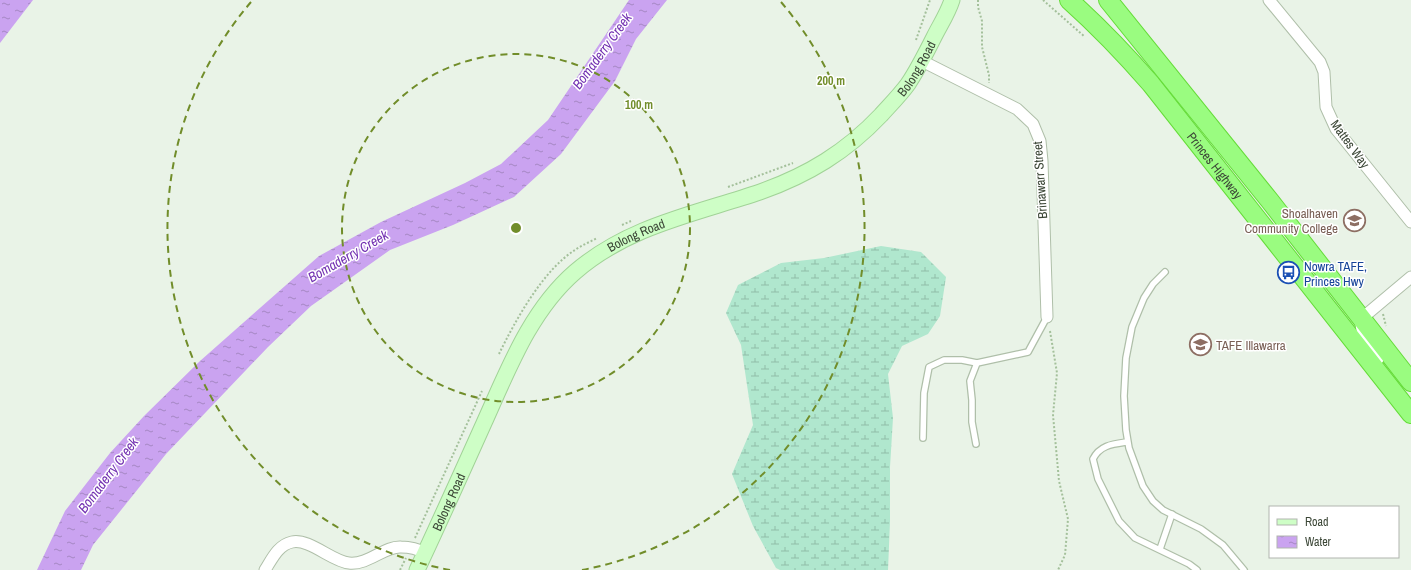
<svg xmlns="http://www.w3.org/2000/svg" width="1411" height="570" viewBox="0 0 1411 570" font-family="'Archivo Narrow',sans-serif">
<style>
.wetland{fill:url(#wetland-marsh)}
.water{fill:url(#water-ripples)}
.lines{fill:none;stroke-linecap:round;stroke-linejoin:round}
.service-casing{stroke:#afbfa9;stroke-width:8}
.minor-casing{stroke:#afbfa9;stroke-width:13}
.secondary-casing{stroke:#a1d397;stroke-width:17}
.trunk-casing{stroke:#65dc38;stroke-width:20}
.path{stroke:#a4c09b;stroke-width:2;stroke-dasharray:2 2;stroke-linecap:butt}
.service{stroke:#fff;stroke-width:5.5}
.minor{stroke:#fff;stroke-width:11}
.secondary{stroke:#cefec6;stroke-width:15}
.trunk{stroke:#9afc80;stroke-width:18}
.ring{fill:none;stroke:#718d2a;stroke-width:2;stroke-dasharray:7 5}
.labels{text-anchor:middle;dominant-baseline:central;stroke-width:3;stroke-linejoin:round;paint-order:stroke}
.street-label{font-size:13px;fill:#3b4636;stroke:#fff}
.education-label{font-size:13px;fill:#785e54;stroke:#fff;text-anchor:end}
.transit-label{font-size:13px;fill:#164399;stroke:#fff;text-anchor:start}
.water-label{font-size:14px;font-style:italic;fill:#7230b1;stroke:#fff}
.centre{fill:#718d2a;stroke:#fff;stroke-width:2}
.ring-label{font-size:12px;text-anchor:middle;font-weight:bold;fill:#718d2a;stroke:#fff;stroke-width:3;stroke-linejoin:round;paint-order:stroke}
</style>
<defs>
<pattern id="wetland-marsh" width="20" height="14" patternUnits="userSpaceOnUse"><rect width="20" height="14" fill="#b0e7ce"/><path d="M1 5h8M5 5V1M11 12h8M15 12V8" fill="none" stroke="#90bda8"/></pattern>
<pattern id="water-ripples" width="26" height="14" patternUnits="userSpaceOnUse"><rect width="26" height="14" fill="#caa3f0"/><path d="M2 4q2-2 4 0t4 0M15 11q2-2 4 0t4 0" fill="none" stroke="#a587c3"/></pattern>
</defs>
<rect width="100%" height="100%" fill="#e9f3e7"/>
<!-- wetland -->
<path class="wetland" d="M881 246 921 252 946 277 940 316 928 334 902 346 888 374 893 418 890 467V522L888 570H780L776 568 753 526 732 474 753 425 741 345 726 313 738 285 781 263 824 258Z"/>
<!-- water -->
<g class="water">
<path d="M0 0H33L0 43Z"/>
<path d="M629 0H667L636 39 615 81 561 154 514 197 453 225 390 250 311 306 268 347 166 454 93 545 81 570H37L65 511 110 453 144 416 200 361 319 256 381 222 465 183 501 164 548 120Z"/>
</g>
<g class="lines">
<defs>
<g id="service">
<path d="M1165 272 1153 284 1144 298 1132 327 1126 358 1124 396 1126 430 1129 448 1143 486 1153 501 1163 510 1201 529 1223 545 1244 570"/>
<path d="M923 438 924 393 929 367 944 360H962L977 363"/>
<path d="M1127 442C1113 444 1100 445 1093 459L1098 479 1119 521 1135 538 1189 564 1197 570"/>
<path d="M976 444 972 422V400L970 381 977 363 1028 352 1047 317"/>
<path d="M1160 549 1172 514"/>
</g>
<g id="minor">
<path d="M1269 0 1320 62 1324 72 1326 107 1336 129 1411 222"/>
<path d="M922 61 1017 109 1033 124 1040 141 1042 161 1047 317"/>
<path d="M1378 359C1369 347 1360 334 1361 319L1411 277"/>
<path d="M265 570C272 559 278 545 292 542 309 538 333 562 349 563 369 565 384 546 401 547 410 547 418 549 425 553"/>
</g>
<g id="secondary">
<path id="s1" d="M417 570C440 521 462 472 484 423 508 370 530 311 575 272 628 226 695 214 760 192 808 175 846 152 881 115 890 105 900 95 908 84 918 69 926 53 934 37 940 25 948 13 952 0"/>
</g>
<g id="trunk">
<path id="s2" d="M1069 0C1098 26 1125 54 1151 84L1411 414"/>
<path d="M1108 0 1270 201 1411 382"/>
</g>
</defs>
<!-- service casing -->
<use href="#service" class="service-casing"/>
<!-- minor casing -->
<use href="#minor" class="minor-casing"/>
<!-- secondary casing -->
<use href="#secondary" class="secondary-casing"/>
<!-- trunk casing -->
<use href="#trunk" class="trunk-casing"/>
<!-- path -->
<g class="path">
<path d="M978 0V7L982 21V47L989 75V83"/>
<path d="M1043 0 1085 37"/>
<path d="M916 40 930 0"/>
<path d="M728 187 793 163"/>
<path d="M622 225 631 221"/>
<path d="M1383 314 1386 326"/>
<path d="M1050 331 1057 373 1053 415 1059 481 1068 519 1065 555 1058 570"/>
<path d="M499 354C515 321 543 270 575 250 582 245 590 242 597 238"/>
<path d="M415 538 482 391"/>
<path d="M400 570 406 558"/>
</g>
<!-- service -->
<use href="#service" class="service"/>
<!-- minor -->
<use href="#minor" class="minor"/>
<!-- secondary -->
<use href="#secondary" class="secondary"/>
<!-- trunk -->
<use href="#trunk" class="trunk"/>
</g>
<!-- distance rings -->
<g class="ring">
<circle cx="516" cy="228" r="174"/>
<path d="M450 570A348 348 0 0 1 251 2M781 2A348 348 0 0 1 582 570"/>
</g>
<!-- icons -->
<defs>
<symbol id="university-ring" viewBox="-11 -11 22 22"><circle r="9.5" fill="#fff" stroke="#8d6e63" stroke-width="1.5"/><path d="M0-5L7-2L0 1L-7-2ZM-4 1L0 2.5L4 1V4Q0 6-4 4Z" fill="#8d6e63"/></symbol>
<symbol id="bus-ring" viewBox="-11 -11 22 22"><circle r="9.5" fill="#fff" stroke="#1a4fb4" stroke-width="1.5"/><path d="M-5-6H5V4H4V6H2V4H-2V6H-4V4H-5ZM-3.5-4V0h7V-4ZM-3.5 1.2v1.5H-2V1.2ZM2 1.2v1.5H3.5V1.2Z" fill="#1a4fb4"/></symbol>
</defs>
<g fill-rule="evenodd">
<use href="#university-ring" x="1342" y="208" width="25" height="25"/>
<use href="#bus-ring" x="1276" y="260" width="25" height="25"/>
<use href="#university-ring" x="1188" y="332" width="25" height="25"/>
</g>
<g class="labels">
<!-- street labels -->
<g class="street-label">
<text stroke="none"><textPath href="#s1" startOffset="746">Bolong Road</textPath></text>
<text transform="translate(1350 144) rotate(54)">Mattes Way</text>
<text stroke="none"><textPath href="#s2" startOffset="221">Princes Highway</textPath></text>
<text transform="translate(1040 180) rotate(-94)">Brinawarr Street</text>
<text stroke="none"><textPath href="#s1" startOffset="411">Bolong Road</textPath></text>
<text stroke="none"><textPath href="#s1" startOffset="75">Bolong Road</textPath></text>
</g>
<!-- education labels -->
<g class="education-label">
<text x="1338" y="213">Shoalhaven<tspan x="1338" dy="15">Community College</tspan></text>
<text x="1216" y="345" text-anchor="start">TAFE Illawarra</text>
</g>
<!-- transit labels -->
<g class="transit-label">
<text x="1304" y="266">Nowra TAFE,<tspan x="1304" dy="15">Princes Hwy</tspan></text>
</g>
<!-- water labels -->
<g class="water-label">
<text transform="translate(602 51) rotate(-54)">Bomaderry Creek</text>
<text transform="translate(348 256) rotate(-30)">Bomaderry Creek</text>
<text transform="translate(108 475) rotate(-53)">Bomaderry Creek</text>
</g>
</g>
<circle cx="516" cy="228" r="6" class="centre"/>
<g class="ring-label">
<text x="831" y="85">200 m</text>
<text x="639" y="109">100 m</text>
</g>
<!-- legend -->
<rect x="1269" y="506" width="130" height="52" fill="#ffffff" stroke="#b1b5af"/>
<rect x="1277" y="519" width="20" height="6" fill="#cefec6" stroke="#b1b5af"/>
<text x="1305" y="526" font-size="12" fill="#3b4636">Road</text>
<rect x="1277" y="536" width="20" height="12" fill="url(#water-ripples)" stroke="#b1b5af"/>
<text x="1305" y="546" font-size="12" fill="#3b4636">Water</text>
</svg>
